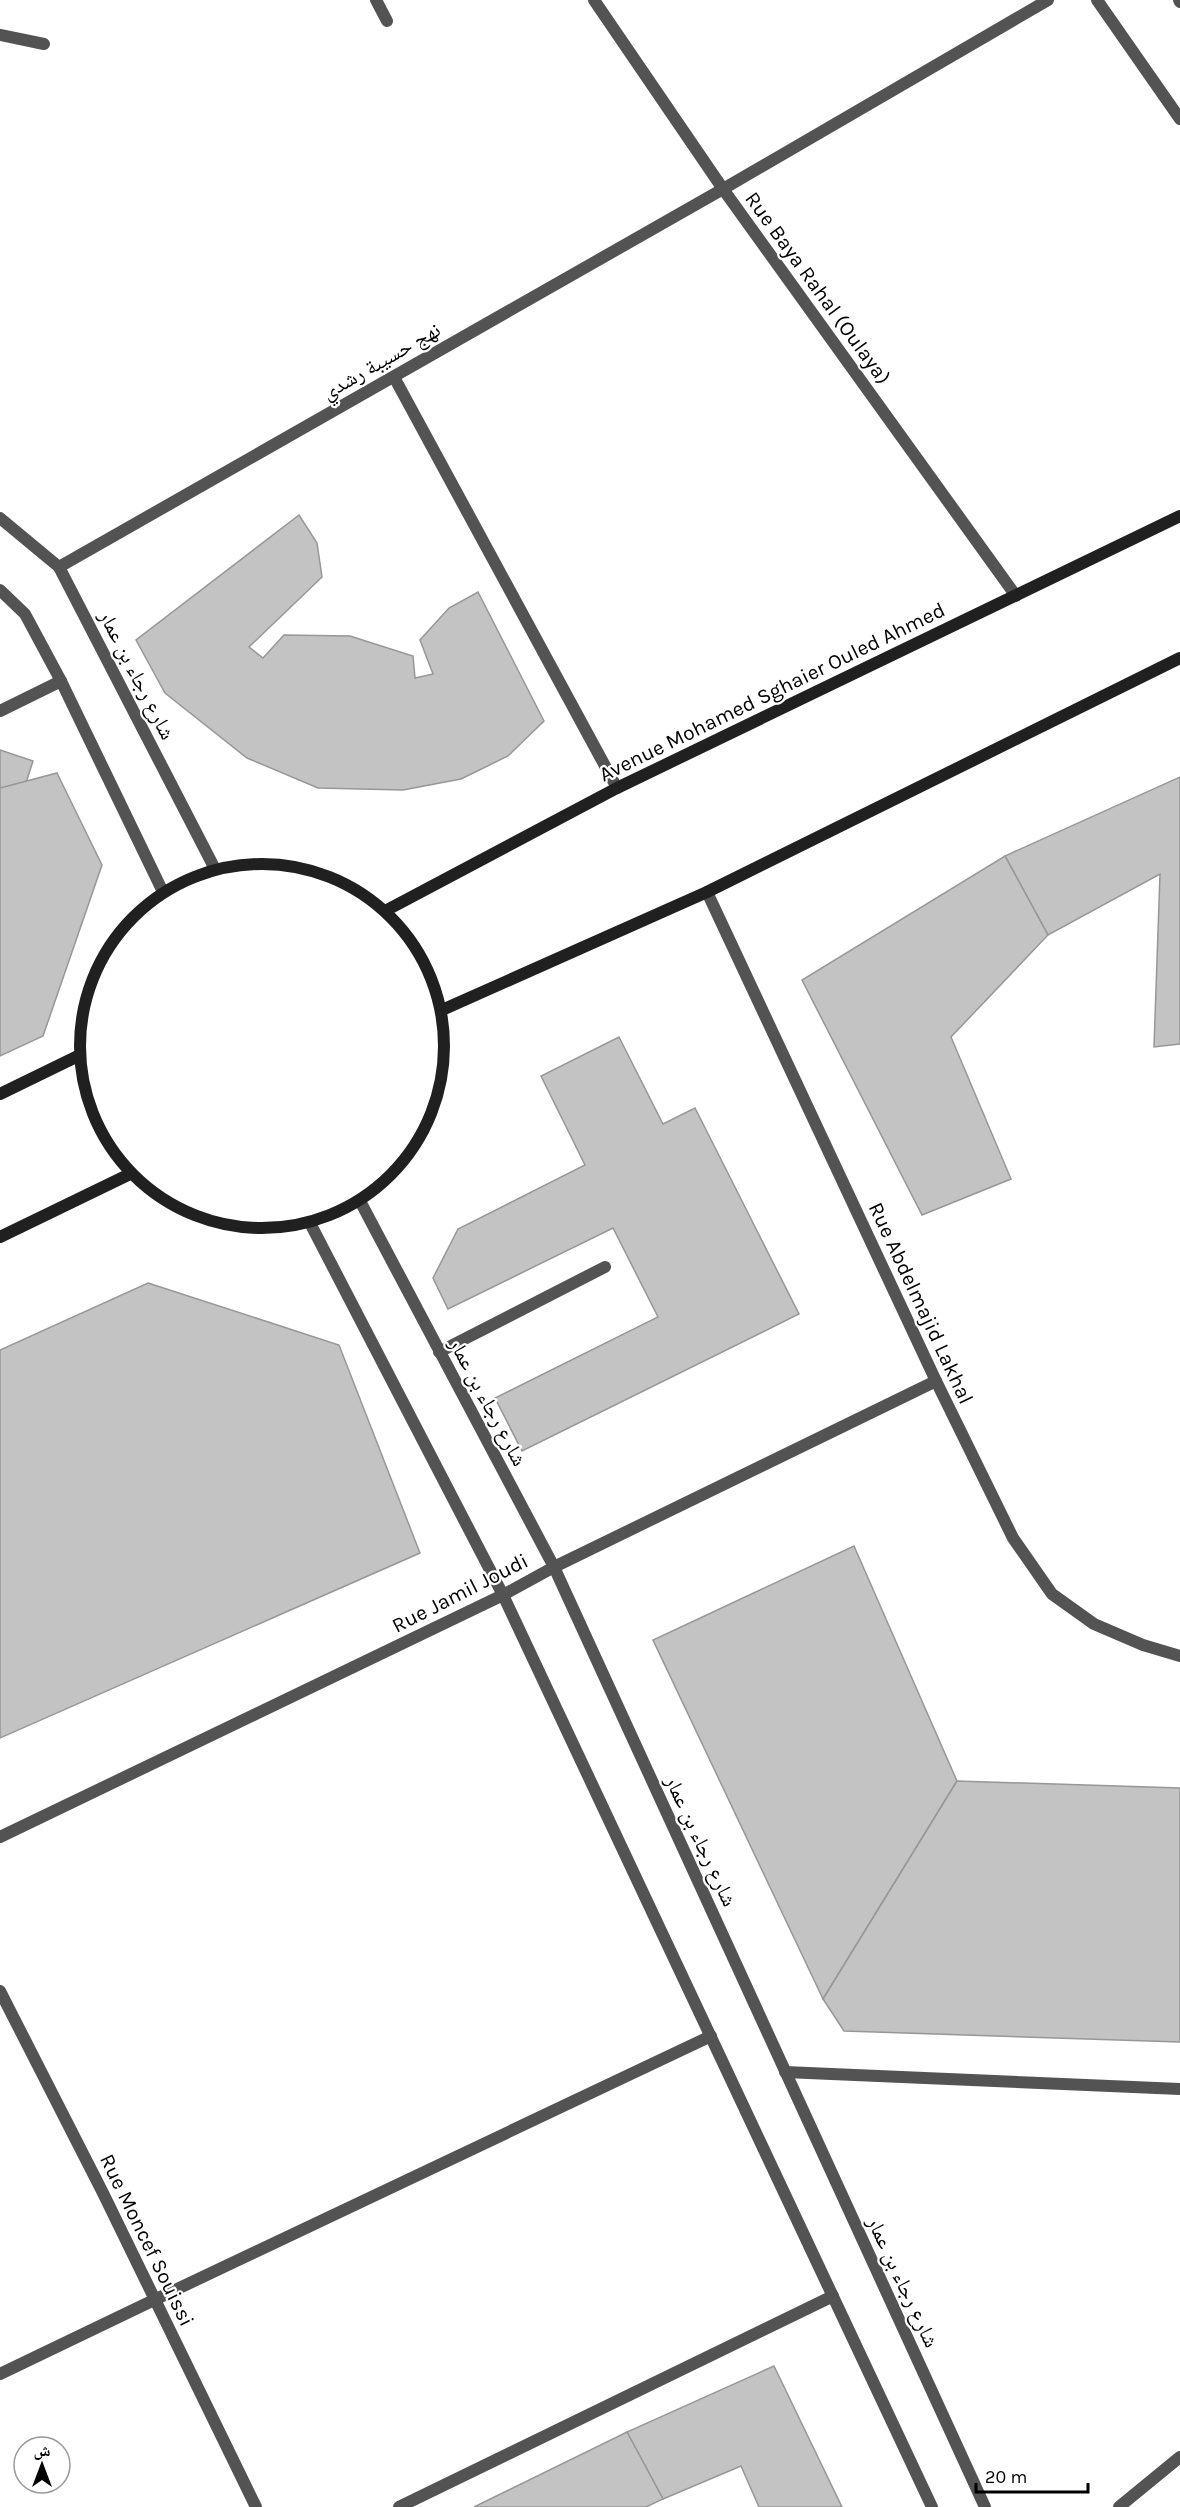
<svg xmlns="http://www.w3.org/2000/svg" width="1180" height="2507" viewBox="0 0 1180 2507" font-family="Karla,'Noto Naskh Arabic',sans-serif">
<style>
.building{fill:#c3c3c3;stroke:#979797;stroke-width:1.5}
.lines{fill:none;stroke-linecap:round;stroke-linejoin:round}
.lane{stroke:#535353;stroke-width:12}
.street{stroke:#535353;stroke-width:12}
.secondary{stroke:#202020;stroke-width:12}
.labels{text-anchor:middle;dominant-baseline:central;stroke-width:4.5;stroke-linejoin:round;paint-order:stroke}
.street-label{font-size:21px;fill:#000;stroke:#fff}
</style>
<rect width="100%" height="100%" fill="#fff"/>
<!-- building -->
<g class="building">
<path d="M299 515 317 543 322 577 249 647 263 658 284 635 350 636 413 656 415 678 433 674 420 640 449 608 478 592 544 721 508 756 461 779 403 790 318 788 247 758 165 693 136 640Z"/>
<path d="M0 750 33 761 15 817 0 812Z"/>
<path d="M57 773 102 865 43 1036 0 1056V788Z"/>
<path d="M1180 777V1044L1154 1047 1160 874 1048 935 1005 856Z"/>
<path d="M1005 856 1048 935 951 1037 1011 1179 922 1215 802 980Z"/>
<path d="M619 1037 663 1124 695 1108 799 1314 522 1451 495 1398 658 1317 613 1228 448 1309 433 1278 458 1229 585 1165 541 1076Z"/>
<path d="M148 1283 339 1345 420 1553 0 1738V1350Z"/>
<path d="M854 1546 957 1781 823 1999 653 1640Z"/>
<path d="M957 1781 1180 1788V2042L844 2031 823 1999Z"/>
<path d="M774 2366 842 2507H759L741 2466 663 2499 627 2432Z"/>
<path d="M627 2432 663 2499 646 2507H474Z"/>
</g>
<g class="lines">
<!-- lane -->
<g class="lane">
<path d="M376 0 387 21"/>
<path d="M0 35 44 44"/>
<path d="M0 711 61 681"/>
<path d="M439 1352 605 1267"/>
<path d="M785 2072 1180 2089"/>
<path d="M154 2300 711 2036"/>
<path d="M399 2507 833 2296"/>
</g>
<!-- street -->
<g class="street">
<path d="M594 0 723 189 1016 596"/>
<path d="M1097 0 1180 119"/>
<path d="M1179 0 1180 2"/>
<path d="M394 377 617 788"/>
<path d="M0 518 59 567 215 869"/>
<path d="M59 567 723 189 1048 0"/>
<path d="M0 590 25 614 61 681 163 892"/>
<path d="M707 892 936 1381 1013 1538 1052 1594 1094 1624 1143 1645 1180 1656"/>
<path d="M360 1201 554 1567 985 2507"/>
<path d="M310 1223 503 1595 932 2507"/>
<path d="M0 1837 503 1595 554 1567 936 1381"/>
<path d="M0 1991 103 2193 256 2507"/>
<path d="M0 2374 154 2300"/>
<path d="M1119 2507 1180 2457"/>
</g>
<!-- secondary -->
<g class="secondary">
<circle cx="262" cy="1046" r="182"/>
<path d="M385 911 617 788 1180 516"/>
<path d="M442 1010 707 892 1180 658"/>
<path d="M0 1094 78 1056"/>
<path d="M0 1237 130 1174"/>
</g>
</g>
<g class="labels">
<!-- street labels -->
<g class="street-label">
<text transform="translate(818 288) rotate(54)">Rue Baya Rahal (Oulaya)</text>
<text transform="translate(381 361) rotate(-30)">نهج حسيبة رشدي</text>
<text transform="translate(137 675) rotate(63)">شارع رجاء بن عمار</text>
<text transform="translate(772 692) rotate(-26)">Avenue Mohamed Sghaier Ouled Ahmed</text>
<text transform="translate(921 1303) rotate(65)">Rue Abdelmajid Lakhal</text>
<text transform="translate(488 1402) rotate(62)">شارع رجاء بن عمار</text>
<text transform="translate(460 1593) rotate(-27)">Rue Jamil Joudi</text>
<text transform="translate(701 1841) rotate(65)">شارع رجاء بن عمار</text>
<text transform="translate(147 2240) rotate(64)">Rue Moncef Souissi</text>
<text transform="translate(903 2282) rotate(65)">شارع رجاء بن عمار</text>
</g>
</g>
<!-- north arrow -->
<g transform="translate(42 2465)"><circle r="28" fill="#ffffff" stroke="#999999" stroke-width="1.5"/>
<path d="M0-4.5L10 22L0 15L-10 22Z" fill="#000000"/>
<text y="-9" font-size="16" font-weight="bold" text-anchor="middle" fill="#000000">ش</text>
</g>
<!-- scale -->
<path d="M976 2483v9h112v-9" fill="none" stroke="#000000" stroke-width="3"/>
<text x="985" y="2483" font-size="18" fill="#000000" stroke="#ffffff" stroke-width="4.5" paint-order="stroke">20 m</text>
</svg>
